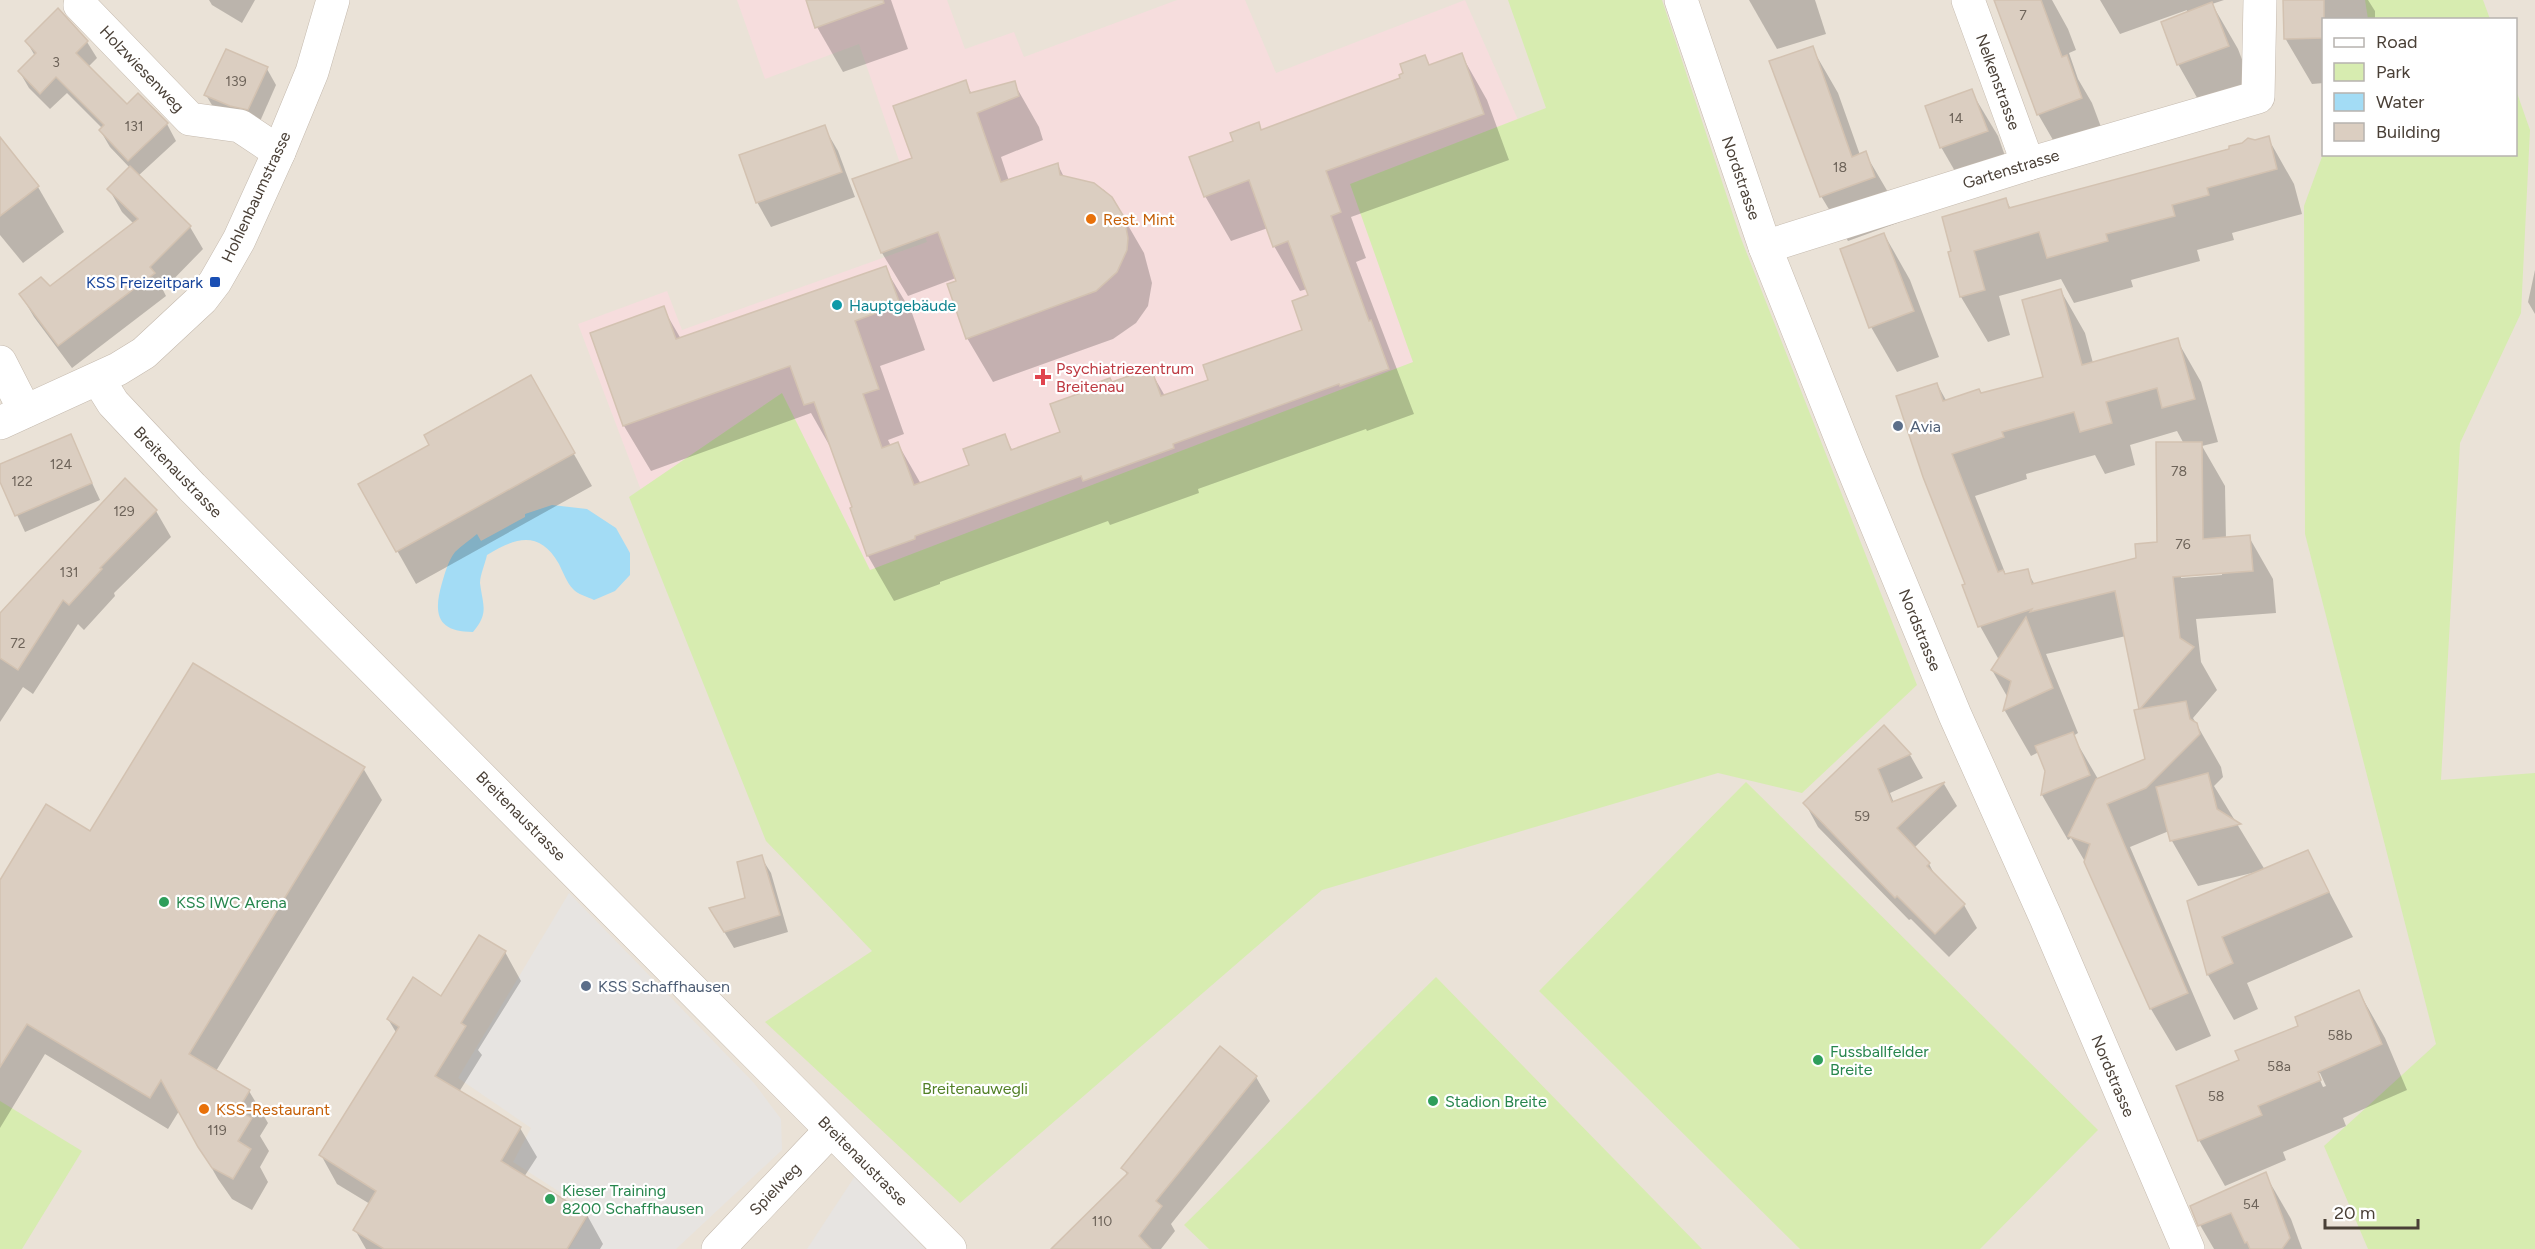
<svg xmlns="http://www.w3.org/2000/svg" width="2535" height="1249" viewBox="0 0 2535 1249" font-family="Figtree,sans-serif">
<style>
.residential{fill:#eae2d7;fill-rule:evenodd}
.medical{fill:#f6dddd}
.green{fill:#d7ecb0}
.parking{fill:#e7e4e1}
.water{fill:#a3dcf5}
.shadow{fill:#0003;fill-rule:evenodd}
.building{fill:#dbcec1;stroke:#d3c2b1;stroke-width:1.5}
.lines{fill:none;stroke-linecap:round;stroke-linejoin:round}
.minor-casing{stroke:#c5baae;stroke-width:34}
.minor{stroke:#fff;stroke-width:33}
.food-dot{fill:#e8710a;stroke:#fff;stroke-width:2}
.transit-dot{fill:#1a4fb4;stroke:#fff;stroke-width:2}
.culture-dot{fill:#0f9aa8;stroke:#fff;stroke-width:2}
.health-dot{fill:#e0444e;stroke:#fff;stroke-width:2}
.service-dot{fill:#5c6f8a;stroke:#fff;stroke-width:2}
.leisure-dot{fill:#2e9e5b;stroke:#fff;stroke-width:2}
.labels{text-anchor:middle;dominant-baseline:central;stroke-width:4.5;stroke-linejoin:round;paint-order:stroke}
.number-label{font-size:14px;fill:#6e645a}
.street-label{font-size:16px;fill:#4a4037;stroke:#fff}
.food-label{font-size:16px;fill:#c56008;stroke:#fff;text-anchor:start}
.transit-label{font-size:16px;fill:#164399;stroke:#fff;text-anchor:end}
.culture-label{font-size:16px;fill:#0d838f;stroke:#fff;text-anchor:start}
.health-label{font-size:16px;fill:#be3a42;stroke:#fff;text-anchor:start}
.service-label{font-size:16px;fill:#4e5e75;stroke:#fff;text-anchor:start}
.leisure-label{font-size:16px;fill:#27864d;stroke:#fff;text-anchor:start}
.park-label{font-size:16px;fill:#528026;stroke:#fff}
</style>
<rect width="100%" height="100%" fill="#f5f1e9"/>
<!-- residential -->
<path class="residential" d="M0 0H2535V1249H0ZM2324 20H2516V154H2324Z"/>
<!-- medical -->
<path class="medical" d="M737 0H947L965 49 1014 32 1024 57 1177 0H1245L1276 73 1465 0 1538 165 1506 424 851 674 664 551 578 324 667 291 682 330 927 242 859 44 765 79Z"/>
<!-- green -->
<g class="green">
<path d="M1508 0H1662L1740 236 1917 685 1802 793 1718 773 1322 890 960 1203 765 1022 872 951 766 841 629 497 782 393 870 570 1413 362 1350 184 1546 108Z"/>
<path d="M2365 0H2483L2490 19H2368Z"/>
<path d="M2516 90 2530 130 2521 313 2460 443 2441 780 2535 773V1249H2368L2324 1146 2436 1044 2305 534 2304 206 2323 154H2516Z"/>
<path d="M1746 782 2098 1130 1980 1249H1800L1539 991Z"/>
<path d="M1436 977 1702 1249H1209L1184 1225Z"/>
<path d="M0 1101 82 1151 22 1249H0Z"/>
</g>
<!-- parking -->
<g class="parking">
<path d="M569 893 754 1083 781 1119 782 1150 676 1249H569L591 1212 513 1162 531 1128 458 1078Z"/>
<path d="M855 1176 875 1196 925 1249H807Z"/>
</g>
<!-- water -->
<path class="water" d="M552 505 587 509 616 528 630 553V575L615 591 594 600C588 597 577 594 573 589 567 583 563 572 559 564 539 529 515 538 487 555 485 564 480 575 480 583 483 606 489 613 473 632 437 632 433 614 442 583 445 573 448 561 455 552 461 546 470 540 477 534L481 541 525 517V514Z"/>
<!-- shadow -->
<g class="shadow">
<path d="M209 0H255L242 23 212 5Z"/>
<path d="M807 0H891L908 49 843 72 817 27Z"/>
<path d="M1749 0H1815L1826 34 1777 49Z"/>
<path d="M1995 0H2052L2068 29 2076 50 2069 53 2078 79 2092 103 2107 143 2064 159 2038 114Z"/>
<path d="M2100 0H2224L2212 4 2238 49 2254 91 2204 110 2178 64 2187 10 2120 34Z"/>
<path d="M2285 0H2368L2375 11V20H2324V83L2312 84 2285 38Z"/>
<path d="M27 42H87L97 58 88 67 127 106 167 124 176 141 138 176 190 227 203 249 163 290 166 296 72 368 34 317 21 295 50 288 134 224 122 212 109 189 130 168 110 147 100 130 102 128 67 93 50 109 29 88 19 71 35 56Z"/>
<path d="M1812 48 1838 93 1860 155 1865 153 1892 199 1900 222 1848 241 1821 196Z"/>
<path d="M1461 54 1487 100 1509 160 1351 217 1366 258 1356 262 1414 414 1367 431 1366 429 1198 489 1199 493 1110 525 1108 521 940 582V584L894 601 868 556 851 509 854 508 832 450 811 413 651 471 624 426 591 334 663 308 681 339 885 268 912 313 925 350 880 366 904 434 888 440 891 446 898 444 921 484 971 466 1004 436 1013 451 1062 433 1112 384 1150 370 1165 396 1210 380 1304 331 1310 296 1307 289 1300 291 1274 246 1268 228 1231 241 1205 196 1235 141 1258 124 1262 131 1402 78 1425 57 1430 66Z"/>
<path d="M267 69 276 85 258 126 216 112 206 95Z"/>
<path d="M965 82 972 94 1014 83 1039 127 1043 140 1001 157 1009 181 1058 165 1064 177 1084 181 1104 190 1118 208 1144 253 1152 283 1148 306 1136 323 1113 339 993 382 967 338 956 278 908 296 882 253 854 180 914 159Z"/>
<path d="M1971 91 1998 136 2012 176 1967 192 1941 147Z"/>
<path d="M824 127 838 151 855 197 771 227 757 202Z"/>
<path d="M2268 138 2294 184 2302 214 2232 233 2234 240 2197 250 2200 261 2131 280 2133 287 2074 303 2061 279 1999 296 2010 335 1988 342 1961 297 1949 253 2006 200 2011 209Z"/>
<path d="M0 139 38 187 64 232 23 263 0 235Z"/>
<path d="M1884 234 1910 280 1939 357 1897 372 1871 327Z"/>
<path d="M2535 270V314L2528 302Z"/>
<path d="M2061 291 2085 333 2093 363 2177 340 2201 382 2218 442 2202 446 2225 486 2226 539 2249 537 2273 579 2276 613 2196 619 2201 662 2217 690 2193 718 2221 767 2223 777 2214 786 2265 870 2308 852 2353 937 2247 983 2258 1009 2234 1020 2208 975 2188 902 2257 873 2256 872 2198 886 2172 841 2169 831 2130 847 2211 1036 2176 1051 2151 1009 2087 865 2071 838 2068 840 2042 795 2047 770 2039 752 2031 756 2005 711 2008 698 1992 670 1999 660 1980 626 1964 586 1967 585 1937 384 1947 402 2045 378ZM2177 431 2184 444 2159 544 2138 559 2035 585 2027 571 2006 575 1975 496 2027 479 2026 474 2095 455 2105 474 2135 465 2130 445ZM2222 572V575L2181 578V575ZM2126 636 2141 711 2146 760 2098 779 2073 736 2078 733 2046 654Z"/>
<path d="M549 410 592 486 416 584 360 485Z"/>
<path d="M70 436 100 500 25 532 0 478V466Z"/>
<path d="M125 480 156 511 171 537 114 593 115 596 84 630 78 624 33 694 23 687 0 722V617Z"/>
<path d="M1883 727 1910 755 1923 778 1890 793 1894 803 1944 784 1957 806 1914 848 1929 864 1937 879 1964 905 1977 928 1949 957 1911 919 1909 920 1818 827 1805 803Z"/>
<path d="M363 768 382 800 216 1071 249 1091 268 1123 260 1136 269 1151 260 1167 268 1182 252 1210 232 1199 218 1179 179 1111 168 1129 45 1054 0 1128V883L91 833Z"/>
<path d="M761 857 771 873 788 932 734 948 720 925 747 899Z"/>
<path d="M480 937 505 952 521 981 478 1050 482 1055 459 1092 520 1128 537 1157 524 1177 587 1215 603 1244 600 1249H366L355 1230 370 1204 337 1184 321 1155 397 1034 388 1019 441 998Z"/>
<path d="M2359 992 2385 1038 2407 1090 2343 1118 2346 1126 2283 1152 2286 1160 2225 1186 2199 1140 2241 1061ZM2317 1073H2320L2326 1086 2323 1087Z"/>
<path d="M1256 1077 1270 1101 1171 1224 1175 1231 1161 1249H1055L1128 1176 1123 1168Z"/>
<path d="M2265 1174 2291 1219 2302 1249H2214L2200 1225Z"/>
</g>
<!-- building -->
<g class="building">
<path d="M806 0H883L884 3 815 28Z"/>
<path d="M1994 0H2041L2062 57 2067 55 2082 98 2037 115Z"/>
<path d="M2283 0H2324V38L2284 39Z"/>
<path d="M2212 2 2229 46 2177 65 2161 22Z"/>
<path d="M58 8 88 41 76 53 127 104 138 93 168 123 128 161 99 130 104 125 56 77 40 94 18 71 36 53 25 41Z"/>
<path d="M1813 46 1852 157 1866 151 1875 177 1820 197 1769 61Z"/>
<path d="M226 49 268 67 248 110 230 106 204 95Z"/>
<path d="M1462 53 1484 114 1326 171 1341 212 1331 216 1369 321 1371 320 1389 369 1340 386 1339 384 1173 444 1174 448 1083 481 1081 476 915 536V539L867 556 850 508 852 507 814 402 804 405 790 366 623 426 590 333 664 306 676 339 886 266 900 304 855 321 879 389 863 394 882 448 898 442 914 485 969 465 963 449 1005 434 1011 450 1060 432 1050 404 1089 390 1088 386 1110 378 1112 382 1151 368 1161 396 1208 380 1203 365 1302 330 1292 301 1308 295 1288 241 1273 247 1249 180 1204 197 1189 157 1233 141 1230 133 1259 122 1261 130 1400 78 1399 75 1403 73 1400 64 1425 55 1429 65Z"/>
<path d="M966 80 970 93 1015 81 1019 96 977 113 1001 182 1058 163 1060 175 1094 183 1112 197 1124 217 1128 238 1127 250 1117 272 1096 291 966 339 947 284 956 281 938 232 881 253 852 179 912 158 893 106Z"/>
<path d="M1972 89 1988 131 1940 148 1925 106Z"/>
<path d="M825 125 842 172 756 203 739 155Z"/>
<path d="M2269 136 2277 169 2207 188 2209 195 2172 205 2175 216 2106 234 2108 241 2047 258 2039 232 1974 251 1985 290 1960 297 1948 252 1951 251 1942 217 2006 198 2009 208 2229 149V146L2242 143 2248 138 2255 140Z"/>
<path d="M0 137 39 186 0 216Z"/>
<path d="M130 166 191 226 150 267 155 273 58 346 19 294 41 277 50 286 138 219 107 189Z"/>
<path d="M1884 233 1914 311 1869 328 1840 249Z"/>
<path d="M2061 289 2082 365 2178 338 2195 399 2162 408 2157 388 2106 402 2112 423 2080 432 2074 412 2002 432 2004 437 1952 454 1998 572 2003 570 2005 574 2028 569 2032 584 2136 558 2135 544 2157 542 2156 442H2202L2203 539 2250 535 2253 571 2173 577 2180 638 2194 647 2140 709 2186 701 2190 719 2197 723 2200 734 2146 788 2107 804 2188 993 2150 1009 2084 862 2090 844 2068 836 2096 779 2145 759 2134 710 2139 709 2115 591 2030 612 2032 609 1978 627 1962 585 1965 584 1923 477 1896 396 1937 383 1943 401 1979 389 1981 393 2043 377 2022 300Z"/>
<path d="M531 375 575 453 396 552 358 484 429 445 424 435Z"/>
<path d="M71 434 92 483 15 516 0 482V464Z"/>
<path d="M125 478 157 510 100 568 102 569 69 605 63 600 18 670 0 658V613Z"/>
<path d="M2026 617 2053 688 2003 711 2011 681 1991 670Z"/>
<path d="M193 663 365 767 189 1054 250 1090 238 1110 252 1118 238 1141 251 1149 233 1179 212 1168 198 1147 161 1080 150 1098 27 1024 0 1067V880L46 804 90 831Z"/>
<path d="M1884 725 1911 754 1878 769 1892 802 1945 782 1897 828 1930 863 1927 866 1965 904 1935 934 1897 896 1895 898 1803 803Z"/>
<path d="M2073 732 2090 775 2041 795 2045 771 2035 746Z"/>
<path d="M2208 773 2217 809 2241 824 2170 841 2156 787Z"/>
<path d="M2308 850 2329 892 2222 937 2233 963 2207 975 2187 901Z"/>
<path d="M762 855 780 915 724 932 709 908 745 898 737 862Z"/>
<path d="M479 935 506 951 461 1023 466 1026 435 1076 521 1127 501 1161 588 1214 567 1249H384L353 1230 376 1191 319 1155 399 1027 387 1019 413 977 441 996Z"/>
<path d="M2359 990 2382 1044 2318 1072 2321 1080 2258 1106 2262 1115 2198 1141 2176 1086 2239 1060 2235 1051 2298 1026 2295 1017Z"/>
<path d="M1220 1046 1257 1076 1156 1201 1162 1206 1139 1236 1151 1249H1051L1128 1173 1121 1168Z"/>
<path d="M2266 1172 2290 1238 2282 1249H2250L2247 1242 2245 1243 2231 1213 2198 1226 2190 1206Z"/>
</g>
<g class="lines">
<defs>
<g id="minor">
<path d="M81 0 80 5 190 119 240 126 279 152"/>
<path d="M1681 0 1765 247 1848 456 1955 715 2046 918 2188 1249"/>
<path d="M1968 0 2028 164"/>
<path d="M1765 247 2028 164 2258 97 2260 0"/>
<path d="M0 362 25 411"/>
<path d="M98 379 113 403 192 487 950 1249"/>
<path d="M0 423 118 369 144 353 202 299 215 282 239 240 279 152 312 72 333 0"/>
<path d="M718 1249 831 1130"/>
</g>
</defs>
<!-- minor casing -->
<use href="#minor" class="minor-casing"/>
<!-- minor -->
<use href="#minor" class="minor"/>
</g>
<!-- markers -->
<g class="food-dot">
<circle cx="1091" cy="219" r="6"/>
<circle cx="204" cy="1109" r="6"/>
</g>
<rect class="transit-dot" x="209" y="276" width="12" height="12" rx="3"/>
<circle class="culture-dot" cx="837" cy="305" r="6"/>
<path class="health-dot" d="M1040 368h6v6h6v6h-6v6h-6v-6h-6v-6h6z"/>
<g class="service-dot">
<circle cx="1898" cy="426" r="6"/>
<circle cx="586" cy="986" r="6"/>
</g>
<g class="leisure-dot">
<circle cx="164" cy="902" r="6"/>
<circle cx="1818" cy="1060" r="6"/>
<circle cx="1433" cy="1101" r="6"/>
<circle cx="550" cy="1199" r="6"/>
</g>
<g class="labels">
<!-- number labels -->
<g class="number-label">
<text x="2023" y="15">7</text>
<text x="56" y="62">3</text>
<text x="236" y="81">139</text>
<text x="1956" y="118">14</text>
<text x="134" y="126">131</text>
<text x="1840" y="167">18</text>
<text x="61" y="464">124</text>
<text x="2179" y="471">78</text>
<text x="22" y="481">122</text>
<text x="124" y="511">129</text>
<text x="2183" y="544">76</text>
<text x="69" y="572">131</text>
<text x="18" y="643">72</text>
<text x="1862" y="816">59</text>
<text x="2340" y="1035">58b</text>
<text x="2279" y="1066">58a</text>
<text x="2216" y="1096">58</text>
<text x="217" y="1130">119</text>
<text x="2251" y="1204">54</text>
<text x="1102" y="1221">110</text>
</g>
<!-- street labels -->
<g class="street-label">
<text transform="translate(142 69) rotate(46)">Holzwiesenweg</text>
<text transform="translate(1998 82) rotate(70)">Nelkenstrasse</text>
<text transform="translate(2011 169) rotate(-17)">Gartenstrasse</text>
<text transform="translate(1741 178) rotate(71)">Nordstrasse</text>
<text transform="translate(256 197) rotate(-65)">Hohlenbaumstrasse</text>
<text transform="translate(178 472) rotate(46)">Breitenaustrasse</text>
<text transform="translate(1920 630) rotate(68)">Nordstrasse</text>
<text transform="translate(521 816) rotate(45)">Breitenaustrasse</text>
<text transform="translate(2113 1076) rotate(67)">Nordstrasse</text>
<text transform="translate(863 1161) rotate(45)">Breitenaustrasse</text>
<text transform="translate(775 1189) rotate(-46)">Spielweg</text>
</g>
<!-- food labels -->
<g class="food-label">
<text x="1103" y="219">Rest. Mint</text>
<text x="216" y="1109">KSS-Restaurant</text>
</g>
<!-- transit labels -->
<g class="transit-label">
<text x="203" y="282">KSS Freizeitpark</text>
</g>
<!-- culture labels -->
<g class="culture-label">
<text x="849" y="305">Hauptgebäude</text>
</g>
<!-- health labels -->
<g class="health-label">
<text x="1056" y="368">Psychiatriezentrum<tspan x="1056" dy="18">Breitenau</tspan></text>
</g>
<!-- service labels -->
<g class="service-label">
<text x="1910" y="426">Avia</text>
<text x="598" y="986">KSS Schaffhausen</text>
</g>
<!-- leisure labels -->
<g class="leisure-label">
<text x="176" y="902">KSS IWC Arena</text>
<text x="1830" y="1051">Fussballfelder<tspan x="1830" dy="18">Breite</tspan></text>
<text x="1445" y="1101">Stadion Breite</text>
<text x="562" y="1190">Kieser Training<tspan x="562" dy="18">8200 Schaffhausen</tspan></text>
</g>
<!-- park labels -->
<g class="park-label">
<text x="975" y="1088">Breitenauwegli</text>
</g>
</g>
<!-- legend -->
<rect x="2322" y="18" width="195" height="138" fill="#ffffff" stroke="#b7b3af" stroke-width="1.5"/>
<rect x="2334" y="38" width="30" height="9" fill="#ffffff" stroke="#b7b3af" stroke-width="1.5"/>
<text x="2376" y="48" font-size="18" fill="#4a4037">Road</text>
<rect x="2334" y="63" width="30" height="18" fill="#d7ecb0" stroke="#b7b3af" stroke-width="1.5"/>
<text x="2376" y="78" font-size="18" fill="#4a4037">Park</text>
<rect x="2334" y="93" width="30" height="18" fill="#a3dcf5" stroke="#b7b3af" stroke-width="1.5"/>
<text x="2376" y="108" font-size="18" fill="#4a4037">Water</text>
<rect x="2334" y="123" width="30" height="18" fill="#dbcec1" stroke="#b7b3af" stroke-width="1.5"/>
<text x="2376" y="138" font-size="18" fill="#4a4037">Building</text>
<!-- scale -->
<path d="M2325 1219v9h93v-9" fill="none" stroke="#4a4037" stroke-width="3"/>
<text x="2334" y="1219" font-size="18" fill="#4a4037" stroke="#ffffff" stroke-width="4.5" paint-order="stroke">20 m</text>
</svg>
